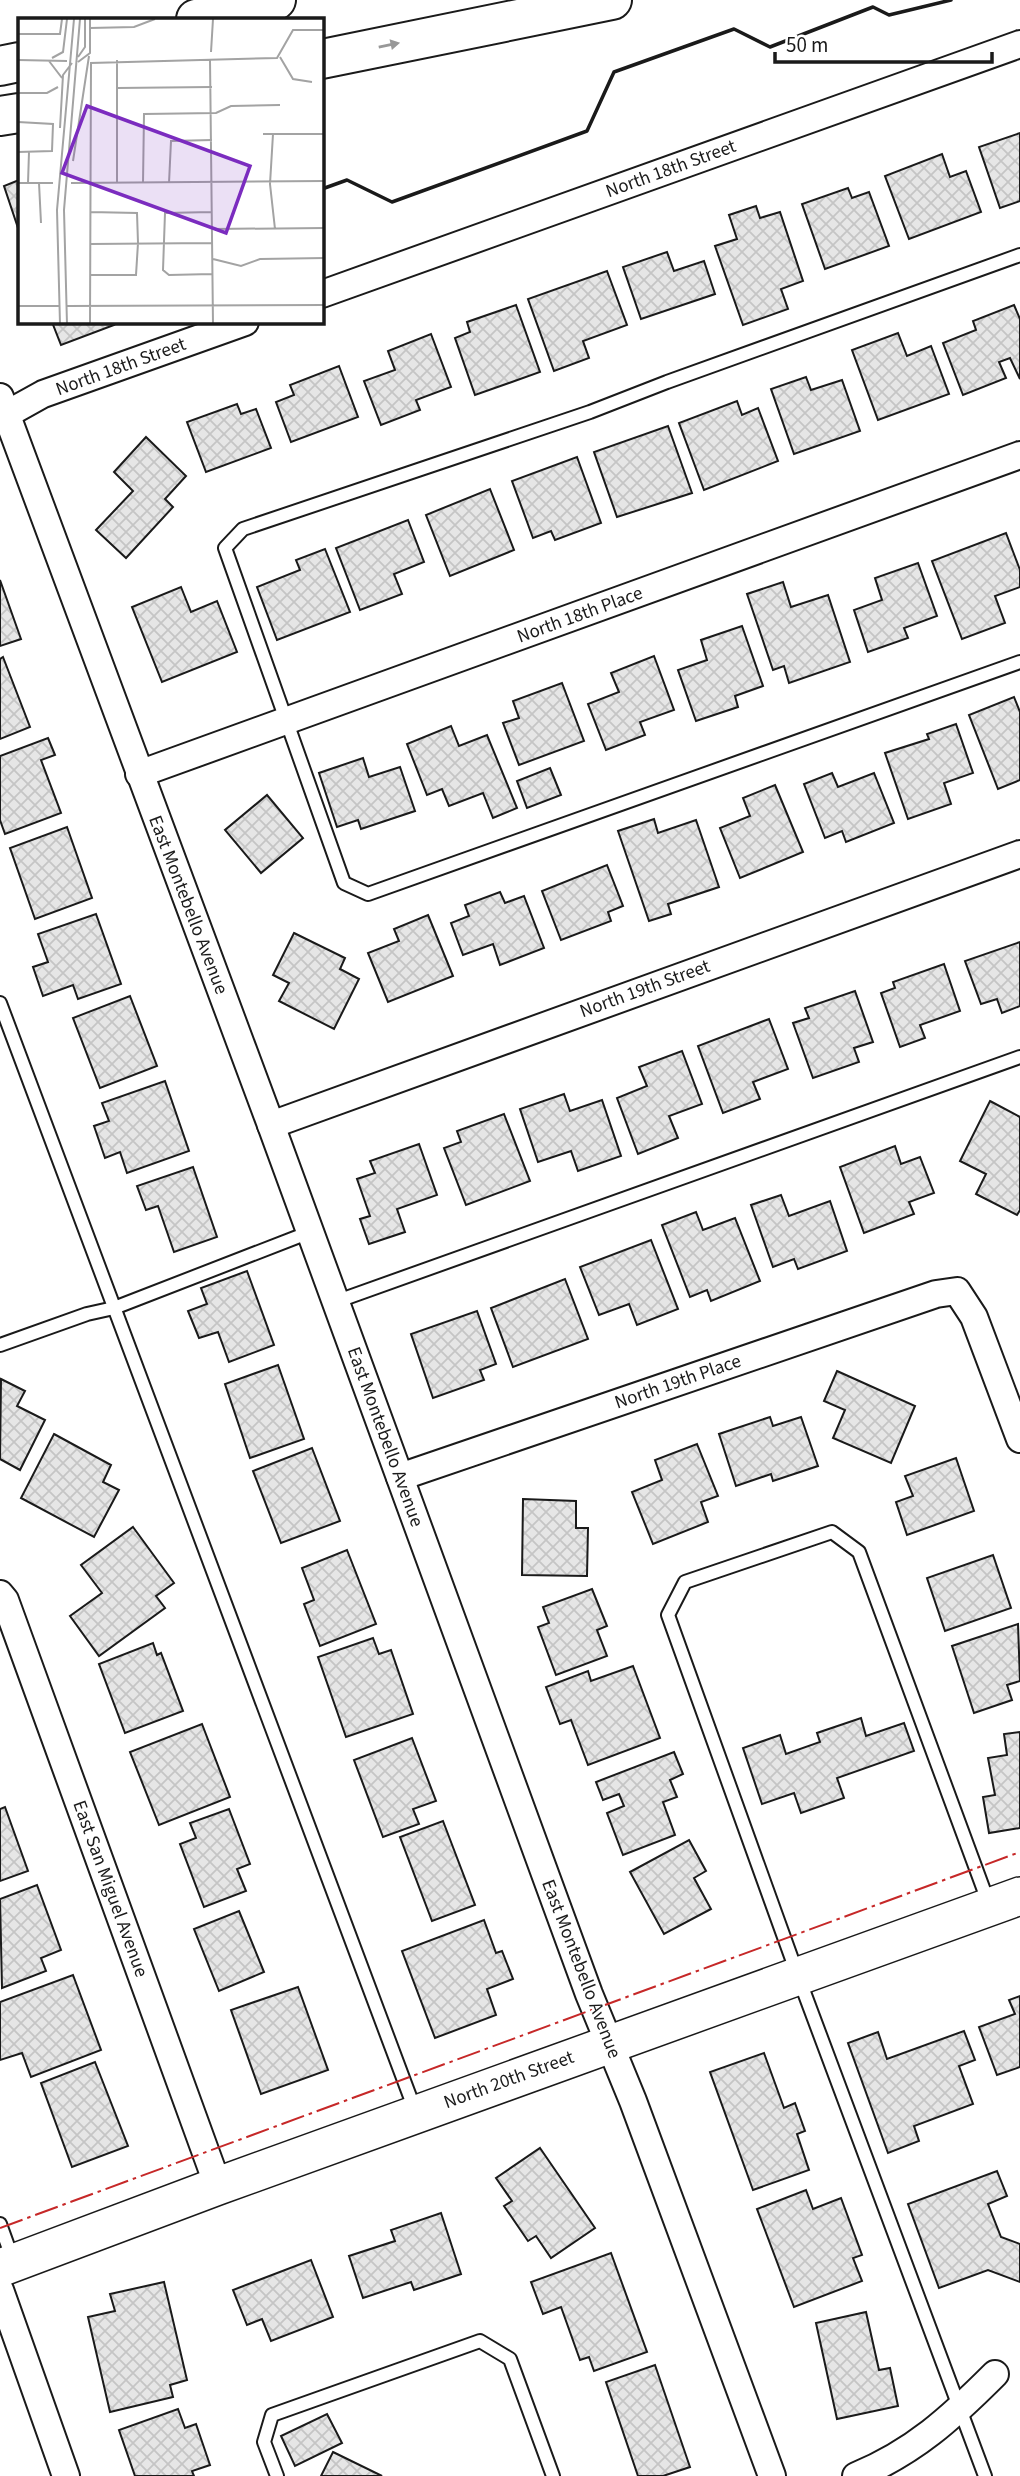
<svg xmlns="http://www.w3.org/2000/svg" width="1020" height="2476" viewBox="0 0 1020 2476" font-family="'Source Sans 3',sans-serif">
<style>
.building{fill:url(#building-cross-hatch);stroke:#1a1a1a;stroke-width:2}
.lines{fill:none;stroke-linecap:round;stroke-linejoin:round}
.lane-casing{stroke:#1a1a1a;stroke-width:16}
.street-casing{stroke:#1a1a1a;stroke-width:30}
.secondary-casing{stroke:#1a1a1a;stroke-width:40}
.highway-casing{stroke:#1a1a1a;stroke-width:42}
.lane{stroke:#fff;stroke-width:12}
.street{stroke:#fff;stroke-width:26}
.secondary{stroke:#fff;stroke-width:37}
.highway{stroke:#fff;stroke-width:38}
.wall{stroke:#1a1a1a;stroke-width:3.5}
.power{stroke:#c62828;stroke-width:2;stroke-dasharray:24 5 3.5 5;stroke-linecap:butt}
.oneway{fill:#989898}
.labels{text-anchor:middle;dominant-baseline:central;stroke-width:5;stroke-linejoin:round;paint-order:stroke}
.street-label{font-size:19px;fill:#1a1a1a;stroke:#fff}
.inset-road{fill:none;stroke:#a3a3a3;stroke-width:2}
.view{fill:#7b2cbf;fill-opacity:0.15;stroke:#7b2cbf;stroke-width:3.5}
.inset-edge{fill:none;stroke:#1a1a1a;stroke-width:3.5}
</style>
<defs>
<pattern id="building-cross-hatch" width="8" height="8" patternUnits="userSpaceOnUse" patternTransform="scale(1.75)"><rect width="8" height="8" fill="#e6e6e6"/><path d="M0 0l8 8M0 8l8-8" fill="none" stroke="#c5c5c5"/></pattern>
</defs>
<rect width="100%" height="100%" fill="#fff"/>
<!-- building -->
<g class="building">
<path d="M1020 133V201L1000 208 979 147Z"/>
<path d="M942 154 950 177 966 171 981 212 909 239 885 176Z"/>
<path d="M19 180V231L4 186Z"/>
<path d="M848 188 852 198 869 192 889 246 825 269 802 204Z"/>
<path d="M756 206 760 218 780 212 803 281 781 289 788 309 743 325 715 246 737 239 729 215Z"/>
<path d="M667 252 674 271 704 261 715 294 641 319 623 267Z"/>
<path d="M607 271 627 325 583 341 589 358 554 371 528 299Z"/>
<path d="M516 305 540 372 475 395 455 338 470 332 467 322Z"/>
<path d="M1014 305 1020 319V379L1010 358 999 362 1006 378 963 395 943 343 976 330 973 321Z"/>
<path d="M52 322H112L114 325 61 345Z"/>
<path d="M898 333 907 356 931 346 949 394 878 420 852 350Z"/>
<path d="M431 334 451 387 416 400 420 410 381 425 364 381 395 370 388 351Z"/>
<path d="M339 366 358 417 291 442 276 402 294 395 290 385Z"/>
<path d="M806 377 811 390 842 380 860 431 794 454 771 389Z"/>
<path d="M737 401 742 415 758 408 778 461 704 490 679 423Z"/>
<path d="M237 404 241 414 256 409 271 448 206 472 187 422Z"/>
<path d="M668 426 692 493 617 517 594 452Z"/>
<path d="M146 437 186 476 165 499 173 507 126 558 96 530 133 491 114 472Z"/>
<path d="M577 457 601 523 555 540 551 531 533 538 512 481Z"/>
<path d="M490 489 514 550 450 576 426 515Z"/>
<path d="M408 520 424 562 394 574 402 594 360 610 336 548Z"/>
<path d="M1006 533 1020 570V587L995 596 1005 623 962 639 932 561Z"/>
<path d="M325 549 350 612 277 640 257 587 300 570 296 560Z"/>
<path d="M918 563 937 616 904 628 908 638 868 652 854 610 882 600 875 578Z"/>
<path d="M0 580 21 639 0 646Z"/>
<path d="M783 582 791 607 828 595 850 662 789 683 784 666 773 670 747 594Z"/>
<path d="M181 587 191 612 217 601 237 652 162 682 132 607Z"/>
<path d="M742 626 763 686 735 696 738 707 696 721 678 670 707 660 701 640Z"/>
<path d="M654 656 674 710 640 722 645 735 606 750 588 704 619 692 611 673Z"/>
<path d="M3 657 30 727 0 739V659Z"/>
<path d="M562 683 584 741 519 765 503 723 519 718 513 701Z"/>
<path d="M1014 697 1020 712V780L998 789 969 715Z"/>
<path d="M956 724 973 773 944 783 951 804 908 819 885 753 929 739 927 734Z"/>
<path d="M451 726 459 746 487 735 517 808 493 818 483 793 449 806 442 789 427 795 407 744Z"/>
<path d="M48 738 55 755 41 760 61 813 5 834 0 820V756Z"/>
<path d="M363 758 369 777 400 767 415 811 361 829 358 820 337 827 319 773Z"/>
<path d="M550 768 561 795 527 808 517 781Z"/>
<path d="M832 773 838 787 874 773 894 823 846 842 842 831 825 838 804 784Z"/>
<path d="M775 785 803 852 740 878 720 828 750 816 743 798Z"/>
<path d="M267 795 303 838 261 873 225 830Z"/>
<path d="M654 819 658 833 696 820 719 887 668 904 671 914 649 921 618 831Z"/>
<path d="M67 827 92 898 35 919 10 848Z"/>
<path d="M607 865 623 906 608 912 611 921 561 940 542 891Z"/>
<path d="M500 892 505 903 524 896 544 948 500 965 493 944 463 955 451 923 469 916 465 905Z"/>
<path d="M96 914 121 984 78 999 73 985 43 996 33 967 48 962 38 934Z"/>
<path d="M428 915 453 976 388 1002 368 953 399 941 394 929Z"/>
<path d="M294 933 345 958 340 969 359 979 334 1029 279 1001 289 983 273 975Z"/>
<path d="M1020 942V1006L1002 1013 997 999 981 1004 965 961Z"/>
<path d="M944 964 960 1011 920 1025 925 1038 900 1047 881 993 895 988 893 982Z"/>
<path d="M855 991 873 1042 854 1048 859 1062 813 1078 793 1023 809 1018 805 1008Z"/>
<path d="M130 996 157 1066 100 1088 73 1018Z"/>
<path d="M769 1019 788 1069 753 1082 760 1099 723 1113 698 1046Z"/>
<path d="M682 1051 702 1104 669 1116 678 1138 638 1154 617 1098 647 1086 639 1067Z"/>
<path d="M165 1081 189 1151 127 1173 120 1152 105 1158 94 1126 109 1121 102 1103Z"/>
<path d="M564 1094 570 1111 602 1100 621 1156 578 1171 571 1151 538 1162 520 1109Z"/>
<path d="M990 1101 1020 1117V1210L1017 1215 976 1194 986 1174 960 1161Z"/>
<path d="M504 1114 530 1181 466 1205 444 1148 461 1142 457 1131Z"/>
<path d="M419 1144 437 1195 397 1209 405 1232 369 1244 360 1219 370 1216 357 1179 375 1173 370 1161Z"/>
<path d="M895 1146 901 1164 920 1157 934 1193 909 1202 914 1214 864 1233 840 1167Z"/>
<path d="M193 1167 217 1237 174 1252 158 1206 146 1210 137 1186Z"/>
<path d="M781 1195 789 1216 830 1201 847 1251 798 1269 794 1259 773 1267 751 1205Z"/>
<path d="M696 1212 703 1230 735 1218 760 1281 711 1301 707 1290 690 1297 662 1225Z"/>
<path d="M651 1240 678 1309 637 1325 629 1304 599 1315 580 1267Z"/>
<path d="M247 1271 274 1345 229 1362 218 1332 199 1338 188 1311 207 1304 201 1288Z"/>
<path d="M565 1279 588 1339 513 1367 491 1308Z"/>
<path d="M477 1311 496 1364 480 1370 484 1380 433 1398 411 1334Z"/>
<path d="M278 1365 304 1439 250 1458 225 1384Z"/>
<path d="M837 1371 915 1406 891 1463 833 1438 845 1410 824 1401Z"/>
<path d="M1 1379 25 1391 17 1406 45 1420 20 1470 0 1459Z"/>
<path d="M770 1417 773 1426 801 1417 818 1466 773 1481 771 1474 736 1486 719 1434Z"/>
<path d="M54 1434 111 1465 103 1482 119 1490 94 1537 21 1498Z"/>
<path d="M697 1444 718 1496 701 1502 708 1522 653 1544 632 1492 662 1480 655 1460Z"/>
<path d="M312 1448 340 1521 281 1543 253 1471Z"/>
<path d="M956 1458 974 1511 907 1535 896 1502 913 1496 905 1476Z"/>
<path d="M523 1499 576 1501V1528H588L587 1576 522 1575Z"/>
<path d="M133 1527 174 1583 156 1596 165 1608 99 1656 70 1616 102 1593 81 1565Z"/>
<path d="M347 1550 376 1624 320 1646 304 1604 314 1600 302 1568Z"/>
<path d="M993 1555 1011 1608 945 1631 927 1578Z"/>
<path d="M592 1589 607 1626 597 1630 607 1656 556 1675 538 1627 549 1623 543 1607Z"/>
<path d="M1018 1624 1020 1681 1007 1685 1012 1700 974 1713 952 1646Z"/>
<path d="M373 1638 379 1654 391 1650 413 1714 346 1737 318 1657Z"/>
<path d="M153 1643 157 1655 161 1653 183 1711 125 1733 99 1664Z"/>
<path d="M633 1666 660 1738 588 1765 571 1720 560 1724 546 1687 588 1671 591 1681Z"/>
<path d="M861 1718 866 1736 904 1723 914 1751 837 1778 844 1798 801 1813 794 1793 762 1804 743 1748 780 1735 786 1754 820 1742 817 1733Z"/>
<path d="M202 1724 230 1797 159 1825 130 1752Z"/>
<path d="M1020 1732V1828L989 1833 983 1797 995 1795 988 1758 1007 1755 1004 1734Z"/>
<path d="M412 1738 436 1801 413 1809 419 1824 383 1837 354 1760Z"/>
<path d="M674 1752 683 1774 670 1780 677 1797 663 1802 675 1835 623 1855 607 1813 624 1806 619 1794 603 1800 596 1782Z"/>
<path d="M5 1807 28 1871 0 1881V1809Z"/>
<path d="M229 1809 250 1864 237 1869 246 1891 204 1907 180 1844 196 1838 190 1823Z"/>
<path d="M443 1821 475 1905 432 1921 400 1837Z"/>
<path d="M689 1840 706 1871 694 1878 711 1909 664 1934 630 1872Z"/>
<path d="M37 1885 61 1950 41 1958 46 1971 2 1988 0 1899Z"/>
<path d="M239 1911 264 1972 219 1991 194 1929Z"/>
<path d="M484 1920 496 1953 502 1951 513 1979 487 1989 496 2015 435 2038 402 1951Z"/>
<path d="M73 1975 101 2050 31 2077 22 2053 0 2060V2002Z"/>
<path d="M298 1987 328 2070 261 2094 231 2010Z"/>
<path d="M1020 1996V2067L997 2075 979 2027 1015 2014 1009 2000Z"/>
<path d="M964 2031 975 2060 959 2066 973 2104 914 2126 919 2141 888 2153 848 2043 878 2032 887 2059Z"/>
<path d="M764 2053 784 2108 795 2103 805 2131 797 2134 809 2170 753 2190 710 2072Z"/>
<path d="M95 2062 128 2146 72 2167 41 2083Z"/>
<path d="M540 2148 595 2228 551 2258 536 2236 528 2241 504 2206 512 2201 496 2178Z"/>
<path d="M997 2171 1007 2196 988 2204 1001 2237 1020 2244V2282L988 2270 939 2288 908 2204Z"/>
<path d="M806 2190 813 2209 841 2198 862 2255 853 2258 862 2281 794 2307 757 2209Z"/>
<path d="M441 2213 461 2274 414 2290 411 2282 363 2298 349 2256 395 2241 391 2230Z"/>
<path d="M611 2253 647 2352 594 2371 589 2357 580 2360 561 2307 543 2314 531 2282Z"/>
<path d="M311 2260 333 2317 271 2341 262 2319 247 2325 233 2290Z"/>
<path d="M164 2282 187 2380 170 2385 173 2397 110 2412 88 2317 115 2311 110 2294Z"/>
<path d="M866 2312 879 2370 890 2368 898 2406 837 2419 816 2323Z"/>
<path d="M655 2365 690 2467 663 2476H638L606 2382Z"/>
<path d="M178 2409 185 2428 196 2424 210 2465 192 2471 194 2476H135L119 2430Z"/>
<path d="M327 2414 342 2443 295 2466 281 2436Z"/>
<path d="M333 2452 382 2476H321Z"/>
</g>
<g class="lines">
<defs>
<g id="lane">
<path d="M1020 255 667 382 590 412 243 529 225 548 344 883 368 894 1020 662"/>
<path d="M0 1003 415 2110"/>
<path d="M335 1302 1020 1057"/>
<path d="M0 1345 87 1314 114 1308 310 1232"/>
<path d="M0 2224 13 2260"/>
<path d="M277 2476 264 2442 272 2415 480 2341 510 2359 553 2476"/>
<path d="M985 2476 798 1976 668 1615 685 1582 832 1532 859 1552 989 1904"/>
</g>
<g id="street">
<path d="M322 294 1020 44"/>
<path d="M0 397 271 1125 589 1994 633 2101 772 2476"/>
<path d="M0 418 43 394 245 322"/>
<path d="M139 774 1020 455"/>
<path d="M271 1125 1020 854"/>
<path d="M400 1477 936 1294 957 1291 974 1317 1020 1439"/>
<path d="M0 1594 5 1600 218 2186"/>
<path d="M0 2290 66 2476"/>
<path d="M856 2476C914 2452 951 2418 995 2374"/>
</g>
<path id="secondary" d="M0 2268 218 2186 1020 1896"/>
<g id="highway">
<path d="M196 19 276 0"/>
<path d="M322 59 612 0"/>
<path d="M0 66 19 62"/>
<path d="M0 116 19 113"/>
</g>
</defs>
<!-- lane casing -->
<use href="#lane" class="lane-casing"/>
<!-- street casing -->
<use href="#street" class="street-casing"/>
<!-- secondary casing -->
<use href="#secondary" class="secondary-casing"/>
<!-- highway casing -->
<use href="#highway" class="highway-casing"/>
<!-- lane -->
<use href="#lane" class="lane"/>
<!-- street -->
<use href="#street" class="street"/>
<!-- secondary -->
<use href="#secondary" class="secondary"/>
<!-- highway -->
<use href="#highway" class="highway"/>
<!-- wall -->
<path class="wall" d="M322 189 347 180 392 202 587 131 614 72 734 29 770 47 873 7 889 15 951 0"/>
<!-- power -->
<path class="power" d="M0 2228 1020 1852"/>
</g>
<!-- one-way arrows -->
<defs><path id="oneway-solid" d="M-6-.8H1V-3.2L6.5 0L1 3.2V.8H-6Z" transform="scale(1.75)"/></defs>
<use class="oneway" href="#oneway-solid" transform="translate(389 45) rotate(-12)"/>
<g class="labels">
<!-- street labels -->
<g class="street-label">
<text transform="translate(671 169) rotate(-20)">North 18th Street</text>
<text transform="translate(121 367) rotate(-20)">North 18th Street</text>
<text transform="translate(580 615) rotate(-20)">North 18th Place</text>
<text transform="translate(188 905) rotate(69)">East Montebello Avenue</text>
<text transform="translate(645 989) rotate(-20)">North 19th Street</text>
<text transform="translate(678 1382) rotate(-19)">North 19th Place</text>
<text transform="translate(385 1437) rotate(70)">East Montebello Avenue</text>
<text transform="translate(110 1889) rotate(70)">East San Miguel Avenue</text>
<text transform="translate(581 1969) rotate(69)">East Montebello Avenue</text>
<text transform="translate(509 2080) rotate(-20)">North 20th Street</text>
</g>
</g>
<!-- overview -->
<g transform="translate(18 18)">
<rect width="306" height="306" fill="#fff"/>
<path class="inset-road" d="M72 10 116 9 137 1M0 16H42L44 1M193 34 195 1M60 39 67 29V1M262 39 275 61 294 64M34 40 45 34 49 1M192 41 195 306M0 42 49 43M31 43 44 60M60 44 72 35V1M99 70 194 69M0 75H29L40 69M0 104 35 106 34 133 0 134M42 110 45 57 54 45M245 116H307M255 116 252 166 257 211M55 143 71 38M0 165H35M10 165 11 134M21 165 23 205M53 165 307 163M99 165V42M125 165 126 96 198 95 213 88 262 87M151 165 153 123 194 122M72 194 119 195 120 225 118 257H72M194 194 147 195 145 252 151 257 194 256M194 211 307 210M72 226 194 225M195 241 223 248 242 241 307 240M0 288H42M49 288 307 287M42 306 39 192 56 1M49 306 46 192 62 1M72 306 73 45 259 40 275 12H307"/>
<path class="view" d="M69 88 232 148 208 215 44 155Z"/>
<rect width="306" height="306" class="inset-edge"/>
</g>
<!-- scale -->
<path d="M775 52v10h217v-10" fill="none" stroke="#1a1a1a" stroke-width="3.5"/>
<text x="786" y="52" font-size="21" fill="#1a1a1a" stroke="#ffffff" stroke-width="5" paint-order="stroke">50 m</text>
</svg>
